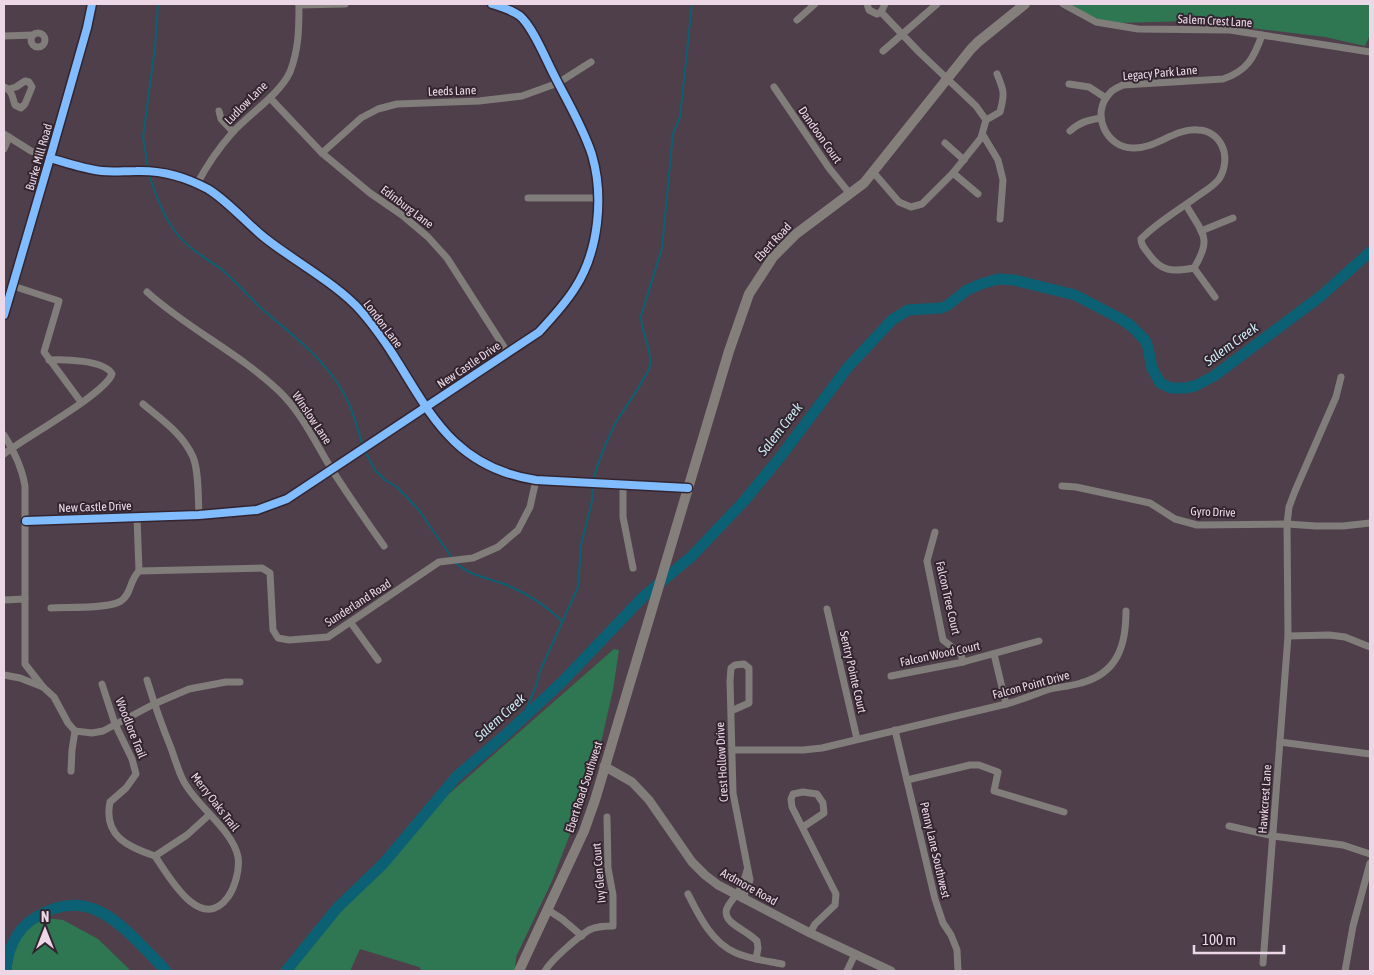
<svg xmlns="http://www.w3.org/2000/svg" width="1374" height="975" viewBox="0 0 1374 975" font-family="'Asap Condensed',sans-serif">
<style>
.green{fill:#2e7752}
.lines{fill:none;stroke-linecap:round;stroke-linejoin:round}
.stream{stroke:#0b6173;stroke-width:2}
.river{stroke:#0b6173;stroke-width:11}
.minor{stroke:#807d7a;stroke-width:7}
.tertiary{stroke:#807d7a;stroke-width:9}
.secondary{stroke:#857f7c;stroke-width:10}
.cycleway-casing{stroke:#33252f;stroke-width:11}
.cycleway{stroke:#80bcff;stroke-width:8}
.labels{text-anchor:middle;dominant-baseline:central;stroke-width:4;stroke-linejoin:round;paint-order:stroke}
.street-label{font-size:12px;fill:#ebd7e5;stroke:#33252f}
.water-label{font-size:14px;font-style:italic;fill:#cbe9f1;stroke:#33252f}
</style>
<rect width="100%" height="100%" fill="#4f3f4a"/>
<!-- green -->
<g class="green">
<path d="M1065 4H1370V35L1365 46 1325 37 1193 21 1115 23 1083 18Z"/>
<path d="M614 649 619 650 613 690 595 769 552 881 516 957 515 971H422L419 967 360 949 350 971H293L318 937 442 800Z"/>
<path d="M46 918 63 920 98 939 131 971H11L16 943 27 927Z"/>
</g>
<g class="lines">
<!-- stream -->
<g class="stream">
<path d="M148 168 143 137 155 47 158 4"/>
<path d="M149 175C156 195 162 213 174 230 186 247 204 257 221 269 236 281 248 296 262 309 289 332 321 356 340 387 352 406 357 426 363 447"/>
<path d="M365 451 375 470 385 480 397 487 418 509 452 558"/>
<path d="M593 481C598 460 606 443 615 424 622 411 648 377 650 365 652 348 641 333 641 316L662 248 672 143 673 134 680 117 692 4"/>
<path d="M455 562C468 575 487 578 504 584 527 593 546 605 563 622"/>
<path d="M522 719 536 686 540 671 578 587 581 545 592 501 593 486"/>
</g>
<!-- river -->
<g class="river">
<path d="M6 971C7 951 16 930 33 919 80 888 112 914 145 949 152 956 159 963 166 971"/>
<path d="M286 971 338 907 383 864 457 776 504 736 562 682 643 597 692 556 745 500 781 456 848 367 892 320 908 310 941 308 948 305 967 290 981 284 998 279 1014 280 1075 295 1119 318 1130 325 1145 340 1148 348 1152 368 1160 383 1171 388H1185L1195 386 1214 376 1321 296 1370 252"/>
</g>
<!-- minor -->
<g class="minor">
<path d="M867 4 869 10 877 14 881 12 885 4"/>
<path d="M1063 4 1096 22 1138 29 1230 30 1370 52"/>
<path d="M299 5 345 4"/>
<path d="M797 20 815 4"/>
<circle cx="38" cy="40" r="7"/>
<path d="M4 36 33 35"/>
<path d="M883 51 937 4"/>
<path d="M1069 84 1089 87 1106 98"/>
<path d="M4 87C13 91 12 97 15 105L21 108 25 104 32 87 29 82 25 81 16 87 9 89"/>
<path d="M774 87 829 168 850 194"/>
<path d="M270 98 322 153 370 193 402 215 428 237 447 258 508 353"/>
<path d="M219 111 221 119 233 132"/>
<path d="M986 120 1000 112C1005 93 1004 91 997 74"/>
<path d="M1070 131C1080 122 1088 120 1101 118"/>
<path d="M4 134 31 151 50 158"/>
<path d="M983 135 998 160 1003 180 1000 219"/>
<path d="M945 143 964 160"/>
<path d="M4 149 9 137"/>
<path d="M322 153 361 118 378 109 397 104 479 101 522 96 558 83 591 62"/>
<path d="M874 173 899 202 911 207 922 204 953 173 981 138 986 120 976 106 919 52 881 12"/>
<path d="M953 173 978 194"/>
<path d="M197 184C207 165 218 149 232 133 248 115 280 94 290 72 299 49 299 27 299 4"/>
<path d="M528 198H599"/>
<path d="M1186 205C1202 233 1213 237 1194 268 1172 272 1161 272 1148 253 1144 248 1141 245 1141 239 1156 223 1177 211 1195 198 1203 192 1213 187 1219 179 1225 170 1227 156 1222 146 1218 137 1209 130 1198 130 1174 128 1156 149 1133 148 1106 148 1090 113 1110 93 1113 89 1119 87 1123 85L1223 79C1247 71 1254 58 1262 35"/>
<path d="M1201 231 1233 218"/>
<path d="M1194 268 1215 297"/>
<path d="M13 286 59 301 44 352 81 402"/>
<path d="M147 292C188 329 239 353 279 391 302 413 316 444 332 470 349 496 366 521 384 546"/>
<path d="M143 404C161 419 183 434 193 457 199 471 198 499 199 515"/>
<path d="M4 435C14 451 22 467 25 486V664L43 687 54 697 68 723 75 731 92 733 103 731 154 704 189 689 226 682H240"/>
<path d="M4 454C24 438 105 394 112 374 105 360 63 359 49 360"/>
<path d="M623 484V517L633 568"/>
<path d="M1062 486 1076 487 1150 503 1175 519 1197 525 1287 524 1316 526H1343L1370 523"/>
<path d="M26 521 199 515 257 510 287 499 539 332C552 318 565 304 575 288 599 251 604 196 592 155 583 127 567 101 554 75 546 60 533 27 520 16 512 10 502 7 492 4"/>
<path d="M935 532 927 561 943 640 961 654 963 662"/>
<path d="M139 571 262 568 270 573 273 630 278 638 289 640 328 637 439 562 473 558 498 547 518 530 530 507 536 480"/>
<path d="M4 600 25 599"/>
<path d="M51 608C67 607 109 609 121 601 132 593 129 581 139 571L137 517"/>
<path d="M827 609 857 739"/>
<path d="M351 623 378 660"/>
<path d="M1288 636 1329 635 1345 637 1370 647"/>
<path d="M994 654 1006 704"/>
<path d="M4 675 20 678 43 687"/>
<path d="M891 676 963 662 1039 641"/>
<path d="M147 680C154 703 162 726 171 748 175 759 178 770 183 780 195 805 233 830 238 857 240 869 235 887 228 897 201 934 169 877 155 856"/>
<path d="M102 684 115 724 132 759 136 774 126 788 110 802C103 836 128 847 155 856L187 835 209 815"/>
<path d="M731 711 749 703V668L744 664 735 665 731 668 730 681 733 793 750 880 743 899"/>
<path d="M895 730 935 899 943 923 951 935 957 950 958 971"/>
<path d="M1280 742 1370 754"/>
<path d="M732 750H803L822 748 1006 704C1021 700 1035 694 1050 689 1060 687 1071 686 1081 683 1118 673 1126 645 1126 611"/>
<path d="M71 771 72 750 75 731"/>
<path d="M907 780 970 765H979L998 772 994 791 1064 812"/>
<path d="M1229 826 1273 836 1343 845 1370 854"/>
<path d="M803 827 824 813 823 803 817 794 803 792 793 794 791 799 792 807 836 894 835 905 815 924 810 933"/>
<path d="M747 870C745 879 741 888 736 895 730 904 720 911 731 922 739 929 749 933 757 941L758 948 756 959"/>
<path d="M688 894C699 916 712 943 736 953 750 959 767 961 782 964"/>
<path d="M548 910 562 919 582 936"/>
<path d="M1263 963 1288 636 1287 524 1289 507 1295 491 1336 397 1341 377"/>
<path d="M545 971C551 960 578 937 589 930 597 926 605 926 613 926V895L608 868 607 817"/>
<path d="M847 971 855 954"/>
<path d="M1345 971 1353 926 1370 863"/>
</g>
<!-- tertiary -->
<g class="tertiary">
<path d="M50 158C67 163 84 169 102 171 113 172 124 171 136 171 161 170 186 177 208 189 229 202 246 223 265 238 294 261 337 284 361 311 421 379 431 464 536 480L688 488"/>
<path d="M4 315 50 158 87 28 92 4"/>
<path d="M604 766 632 782 649 800 692 862 705 875 718 885 810 933 891 971"/>
</g>
<!-- secondary -->
<path class="secondary" d="M519 971 584 831 595 800 729 351 749 294 773 257 796 234 864 183 971 49 978 42 1025 4"/>
<defs>
<g id="cycleway">
<path d="M50 158C67 163 84 169 102 171 113 172 124 171 136 171 161 170 186 177 208 189 229 202 246 223 265 238 294 261 337 284 361 311 421 379 431 464 536 480L688 488"/>
<path d="M4 315 50 158 87 28 92 4"/>
<path d="M26 521 199 515 257 510 287 499 539 332C552 318 565 304 575 288 599 251 604 196 592 155 583 127 567 101 554 75 546 60 533 27 520 16 512 10 502 7 492 4"/>
</g>
</defs>
<!-- cycleway casing -->
<use href="#cycleway" class="cycleway-casing"/>
<!-- cycleway -->
<use href="#cycleway" class="cycleway"/>
</g>
<g class="labels">
<!-- street labels -->
<g class="street-label">
<text transform="translate(1215 21) rotate(3)">Salem Crest Lane</text>
<text transform="translate(1160 73) rotate(-5)">Legacy Park Lane</text>
<text transform="translate(452 91) rotate(-2)">Leeds Lane</text>
<text transform="translate(246 103) rotate(-45)">Ludlow Lane</text>
<text transform="translate(820 135) rotate(55)">Dandoon Court</text>
<text transform="translate(39 157) rotate(-74)">Burke Mill Road</text>
<text transform="translate(407 207) rotate(37)">Edinburg Lane</text>
<text transform="translate(773 242) rotate(-47)">Ebert Road</text>
<text transform="translate(383 324) rotate(53)">London Lane</text>
<text transform="translate(469 365) rotate(-34)">New Castle Drive</text>
<text transform="translate(312 418) rotate(56)">Winslow Lane</text>
<text transform="translate(95 507) rotate(-2)">New Castle Drive</text>
<text transform="translate(1213 512) rotate(2)">Gyro Drive</text>
<text transform="translate(948 598) rotate(77)">Falcon Tree Court</text>
<text transform="translate(358 603) rotate(-33)">Sunderland Road</text>
<text transform="translate(940 654) rotate(-12)">Falcon Wood Court</text>
<text transform="translate(853 672) rotate(77)">Sentry Pointe Court</text>
<text transform="translate(1031 685) rotate(-15)">Falcon Point Drive</text>
<text transform="translate(131 728) rotate(68)">Woodlore Trail</text>
<text transform="translate(722 762) rotate(-93)">Crest Hollow Drive</text>
<text transform="translate(584 787) rotate(-72)">Ebert Road Southwest</text>
<text transform="translate(1265 799) rotate(-86)">Hawkcrest Lane</text>
<text transform="translate(215 802) rotate(52)">Merry Oaks Trail</text>
<text transform="translate(935 850) rotate(77)">Penny Lane Southwest</text>
<text transform="translate(599 873) rotate(-95)">Ivy Glen Court</text>
<text transform="translate(749 887) rotate(29)">Ardmore Road</text>
</g>
<!-- water labels -->
<g class="water-label">
<text transform="translate(1231 344) rotate(-36)">Salem Creek</text>
<text transform="translate(780 429) rotate(-52)">Salem Creek</text>
<text transform="translate(500 717) rotate(-42)">Salem Creek</text>
</g>
</g>
<!-- border -->
<rect width="1374" height="975" fill="none" stroke="#ebd7e5" stroke-width="10"/>
<!-- north arrow -->
<g transform="translate(45 930)" stroke="#33252f" stroke-width="4" paint-order="stroke">
<path d="M0-4L9 19L0 12L-9 19Z" fill="#ebd7e5"/>
<text y="-8" font-size="14" font-weight="bold" text-anchor="middle" fill="#ebd7e5">N</text>
</g>
<!-- scale -->
<path d="M1194 945v8h90v-8" fill="none" stroke="#ebd7e5" stroke-width="2.5"/>
<text x="1202" y="945" font-size="15" fill="#ebd7e5" stroke="#33252f" stroke-width="4" paint-order="stroke">100 m</text>
</svg>
